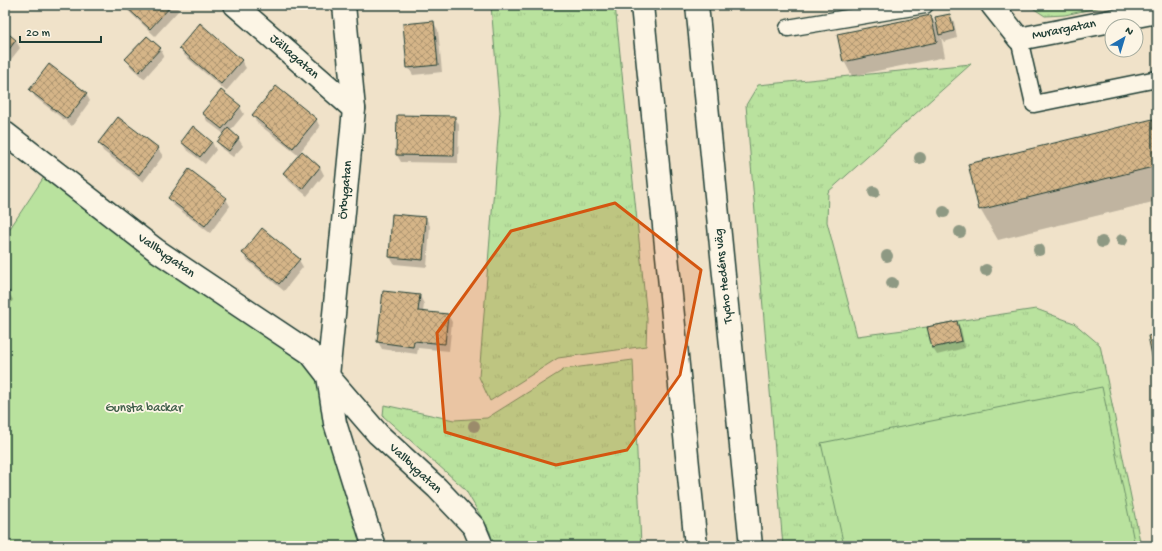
<svg xmlns="http://www.w3.org/2000/svg" width="1162" height="551" viewBox="0 0 1162 551" font-family="'Gochi Hand',sans-serif">
<style>
.grass{fill:url(#grass-tufts);stroke:#6c9069}
.park{fill:#b9e29e;stroke:#6c9069}
.shadow{fill:#0003}
.building{fill:url(#building-cross-hatch);stroke:#1f3d34}
.lines{fill:none;stroke-linecap:round;stroke-linejoin:round}
.lane-casing{stroke:#1f3d34;stroke-width:19}
.street-casing{stroke:#1f3d34;stroke-width:25}
.secondary-casing{stroke:#1f3d34;stroke-width:25}
.lane{stroke:#fcf5e5;stroke-width:16}
.street{stroke:#fcf5e5;stroke-width:22}
.secondary{stroke:#fcf5e5;stroke-width:22}
.tree{fill:#8e9983}
.marked{fill:#d45610;fill-opacity:0.2;stroke:#d45610;stroke-width:3;stroke-linejoin:round}
.labels{text-anchor:middle;dominant-baseline:central;stroke-width:3.5;stroke-linejoin:round;paint-order:stroke}
.street-label{font-size:13px;fill:#1f3d34;stroke:#fcf5e5}
.park-label{font-size:13px;fill:#3e5e49;stroke:#fcf5e5}
</style>
<defs>
<pattern id="grass-tufts" width="24" height="20" patternUnits="userSpaceOnUse"><rect width="24" height="20" fill="#b9e29e"/><path d="M3 7l-1-3M5 7V3M7 7l1-3M15 17l-1-3M17 17v-4M19 17l1-3" fill="none" stroke="#9fc389"/></pattern>
<pattern id="building-cross-hatch" width="8" height="8" patternUnits="userSpaceOnUse"><rect width="8" height="8" fill="#d5b588"/><path d="M0 0l8 8M0 8l8-8" fill="none" stroke="#ac9470"/></pattern>
</defs>
<rect width="100%" height="100%" fill="#f0e2c9"/>
<filter id="ink" filterUnits="userSpaceOnUse"><feTurbulence type="fractalNoise" baseFrequency=".025" numOctaves="2"/><feDisplacementMap in="SourceGraphic" scale="8" xChannelSelector="R" yChannelSelector="G"/><feConvolveMatrix kernelMatrix="1 2 1 2 8 2 1 2 1" color-interpolation-filters="sRGB"/></filter>
<g filter="url(#ink)">
<!-- grass -->
<g class="grass">
<path d="M491 5H615L647 319 646 346 558 358 490 401 479 377 500 112Z"/>
<path d="M1028 5H1110L1065 15 1045 16Z"/>
<path d="M971 64 828 192 827 222 857 336 927 327 957 321 1036 309 1074 323 1100 345 1141 546H783L746 105 758 85Z"/>
<path d="M633 360 641 546H494L490 532 465 489 383 416 384 405 454 420 487 418 565 369Z"/>
</g>
<!-- park -->
<g class="park">
<path d="M50 168 310 353 374 546H5V236Z"/>
<path d="M1102 387 1135 546H844L821 443Z"/>
</g>
<!-- shadow -->
<g class="shadow">
<path d="M122 5H176L179 10 155 36Z"/>
<path d="M950 15 954 22 957 38 944 42 941 37 945 57 852 76 844 61 931 16 937 27Z"/>
<path d="M434 23 438 30 442 72 413 75 408 67Z"/>
<path d="M5 33 16 41 20 48 5 67Z"/>
<path d="M160 48 164 56 144 79 131 67 127 59Z"/>
<path d="M180 48 241 60 246 68 226 91 184 55Z"/>
<path d="M31 90 86 94 90 101 72 126 35 97Z"/>
<path d="M240 107 244 114 230 131 238 138 243 146 233 157 222 149 218 142 224 134 207 121 203 113Z"/>
<path d="M253 116 316 119 320 127 300 152 320 167 324 175 307 196 289 181 285 174 299 156 257 123Z"/>
<path d="M455 117 459 125 458 163 401 162 397 155Z"/>
<path d="M1157 119V201L998 240 980 209Z"/>
<path d="M182 142H212L216 150 205 164 186 149Z"/>
<path d="M99 143 158 149 163 156 143 182 103 151Z"/>
<path d="M5 186 9 193 5 198Z"/>
<path d="M169 198 226 199 230 206 210 233 173 205Z"/>
<path d="M426 218 430 226 427 267 394 264 390 257Z"/>
<path d="M243 253 299 260 303 267 284 291 247 260Z"/>
<path d="M5 290 9 293 13 300 5 312Z"/>
<path d="M420 296 424 304 423 312 448 315 452 322 449 351 418 348 417 354 382 349 378 342Z"/>
<path d="M957 322 961 329 965 348 937 355 932 347Z"/>
</g>
<!-- building -->
<g class="building">
<path d="M124 5H172L150 29Z"/>
<path d="M950 14 954 31 939 35 935 17Z"/>
<path d="M931 15 937 42 843 62 837 34Z"/>
<path d="M434 21 438 65 407 68 403 24Z"/>
<path d="M200 23 242 60 221 84 179 48Z"/>
<path d="M5 31 16 40 5 55Z"/>
<path d="M147 36 161 48 139 72 125 59Z"/>
<path d="M49 64 87 93 67 119 29 90Z"/>
<path d="M276 86 317 119 293 148 252 115Z"/>
<path d="M221 90 241 106 222 129 202 113Z"/>
<path d="M397 115 455 116 454 156 396 155Z"/>
<path d="M118 117 159 148 139 175 98 143Z"/>
<path d="M1157 118V166L979 210 968 164Z"/>
<path d="M193 126 212 142 200 157 181 142Z"/>
<path d="M228 128 239 138 229 151 217 142Z"/>
<path d="M302 151 320 167 302 189 283 173Z"/>
<path d="M189 169 227 198 205 226 168 198Z"/>
<path d="M392 214 426 217 423 260 389 257Z"/>
<path d="M262 228 300 259 279 284 242 253Z"/>
<path d="M5 288 10 292 5 299Z"/>
<path d="M383 291 420 295 418 311 448 314 445 344 414 341 413 347 377 342Z"/>
<path d="M957 321 962 341 932 348 927 327Z"/>
<path d="M1157 334V380L1148 336Z"/>
</g>
<g class="lines">
<defs>
<g id="lane">
<path d="M788 28 925 5"/>
<path d="M1019 39 1034 104 1157 79"/>
</g>
<g id="street">
<path d="M235 5 354 109"/>
<path d="M344 5 354 109 328 376 335 423 371 538 374 546"/>
<path d="M992 5 1019 39 1157 12"/>
<path d="M5 133 156 250 310 353 328 376 378 434 437 488 474 527 482 546"/>
</g>
<g id="secondary">
<path d="M642 5 696 546"/>
<path d="M697 5 751 546"/>
</g>
</defs>
<!-- lane casing -->
<use href="#lane" class="lane-casing"/>
<!-- street casing -->
<use href="#street" class="street-casing"/>
<!-- secondary casing -->
<use href="#secondary" class="secondary-casing"/>
<!-- lane -->
<use href="#lane" class="lane"/>
<!-- street -->
<use href="#street" class="street"/>
<!-- secondary -->
<use href="#secondary" class="secondary"/>
</g>
<!-- trees -->
<g class="tree">
<circle cx="920" cy="158" r="6"/>
<circle cx="874" cy="192" r="6"/>
<circle cx="944" cy="212" r="6"/>
<circle cx="960" cy="232" r="6"/>
<circle cx="1122" cy="240" r="6"/>
<circle cx="1102" cy="242" r="6"/>
<circle cx="1039" cy="250" r="6"/>
<circle cx="887" cy="256" r="6"/>
<circle cx="986" cy="270" r="6"/>
<circle cx="892" cy="283" r="6"/>
<circle cx="474" cy="426" r="6"/>
</g>
</g>
<!-- marked area -->
<path class="marked" d="M615 203 701 270 680 375 627 450 556 465 445 432 437 333 511 231Z"/>
<g class="labels">
<!-- street labels -->
<g class="street-label">
<text transform="translate(1064 30) rotate(-11)">Murargatan</text>
<text transform="translate(294 57) rotate(41)">Jällagatan</text>
<text transform="translate(346 190) rotate(-85)">Örbygatan</text>
<text transform="translate(166 256) rotate(35)">Vallbygatan</text>
<text transform="translate(724 276) rotate(-96)">Tycho Hedéns väg</text>
<text transform="translate(415 469) rotate(43)">Vallbygatan</text>
</g>
<!-- park labels -->
<g class="park-label">
<text x="144" y="408">Gunsta backar</text>
</g>
</g>
<!-- margin -->
<rect width="1162" height="551" fill="none" stroke="#fcf5e5" stroke-width="20"/>
<rect x="10" y="10" width="1142" height="531" fill="none" stroke="#1f3d34" stroke-width="1.5" filter="url(#ink)"/>
<!-- north arrow -->
<g transform="translate(1124 38) rotate(38)"><circle r="19" fill="#fcf5e5" stroke="#a4ab9e"/>
<path d="M0-3L7 15L0 10L-7 15Z" fill="#1f6fb2"/>
<text y="-6" font-size="11" font-weight="bold" text-anchor="middle" fill="#1f3d34">N</text>
</g>
<!-- scale -->
<path d="M20 36v6h81v-6" fill="none" stroke="#1f3d34" stroke-width="2"/>
<text x="26" y="36" font-size="12" fill="#1f3d34" stroke="#fcf5e5" stroke-width="3" paint-order="stroke">20 m</text>
</svg>
